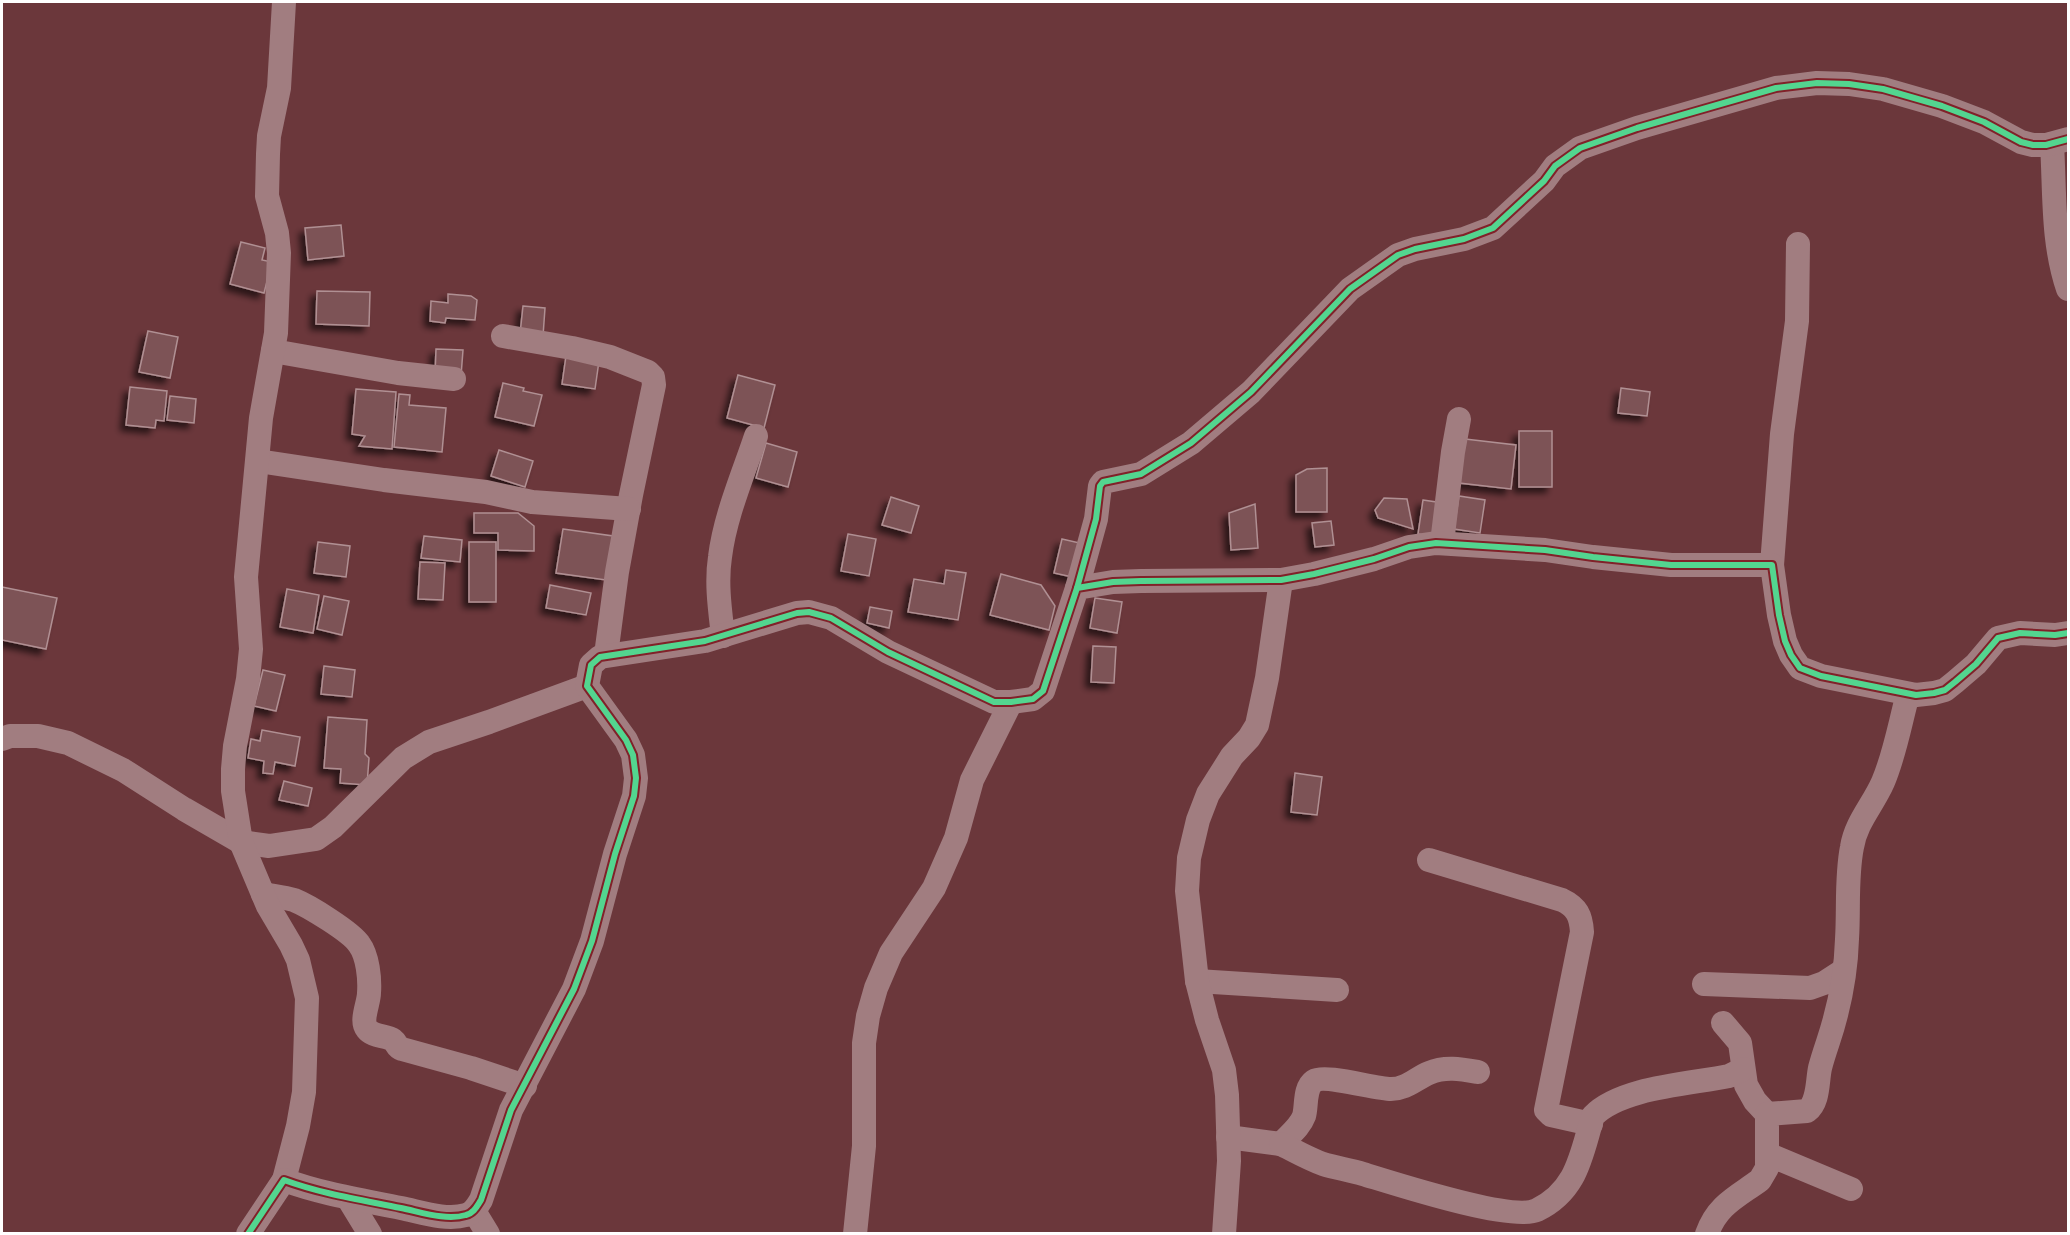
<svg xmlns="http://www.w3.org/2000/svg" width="2070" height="1235" viewBox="0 0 2070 1235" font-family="'Exo 2',sans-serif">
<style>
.building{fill:#7d5256;stroke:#b09093;stroke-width:1.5;filter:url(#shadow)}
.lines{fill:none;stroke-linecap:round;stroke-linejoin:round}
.minor{stroke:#a17d80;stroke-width:24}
.cycleway-casing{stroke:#812129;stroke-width:10}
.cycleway{stroke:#53d58f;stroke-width:6}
</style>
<defs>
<filter id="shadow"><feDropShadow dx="-5.5" dy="5.5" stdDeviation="3" flood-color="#0009"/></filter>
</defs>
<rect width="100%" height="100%" fill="#6b373b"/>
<!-- building -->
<g class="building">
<path d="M341 225 344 256 308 260 305 228Z"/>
<path d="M241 242 265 248 262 260 272 262 264 293 230 284Z"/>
<path d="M317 291 370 292 369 326 316 324Z"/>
<path d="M448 294 471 296 477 300 475 320 446 318 445 323 430 321 431 301 448 303Z"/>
<path d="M523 306 545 308 543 336 520 334Z"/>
<path d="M148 331 178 337 170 378 139 372Z"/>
<path d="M436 349 463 350 461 376 435 375Z"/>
<path d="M566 356 599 361 595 389 562 384Z"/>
<path d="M738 375 775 385 764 428 727 418Z"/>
<path d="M503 383 524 388 523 391 542 395 534 426 495 417Z"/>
<path d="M130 387 167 391 164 421 156 420 155 428 126 425Z"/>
<path d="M1621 388 1650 392 1647 416 1618 413Z"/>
<path d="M356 389 396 392 392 449 359 446 365 436 352 434Z"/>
<path d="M399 394 410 395 409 405 446 408 442 452 394 447Z"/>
<path d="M170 396 196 399 194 423 167 420Z"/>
<rect x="1519" y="431" width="33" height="56"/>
<path d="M1465 439 1516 445 1511 489 1459 483Z"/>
<path d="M766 443 797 452 788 487 756 478Z"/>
<path d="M499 450 533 461 525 487 491 476Z"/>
<path d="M1327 468V512H1296V475L1307 469Z"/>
<path d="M1459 496 1485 500 1480 533 1454 529Z"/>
<path d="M891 497 919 506 911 533 882 525Z"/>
<path d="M1384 498 1407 499 1413 529 1378 518 1375 510Z"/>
<path d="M1423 500 1443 503 1439 537 1418 534Z"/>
<path d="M1255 504 1258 548 1231 550 1229 513Z"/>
<path d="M474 513H518L534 526V551L498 550V533H474Z"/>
<path d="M1331 521 1334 545 1315 547 1312 523Z"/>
<path d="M563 529 613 536 606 580 556 573Z"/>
<path d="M848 534 876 539 869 576 841 571Z"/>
<path d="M424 536 462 540 460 562 421 558Z"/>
<path d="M1062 539 1084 544 1077 578 1054 573Z"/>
<path d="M318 542 350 546 346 577 314 573Z"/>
<rect x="469" y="542" width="27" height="60"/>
<path d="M420 562 445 563 443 600 418 599Z"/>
<path d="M946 570 966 573 958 620 908 612 914 579 944 584Z"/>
<path d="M1001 574 1041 585 1055 606 1049 630 990 615Z"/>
<path d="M550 585 591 593 586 615 546 608Z"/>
<path d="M2 587 57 598 46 649 2 640Z"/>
<path d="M287 589 319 595 313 633 280 627Z"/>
<path d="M324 596 349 601 342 635 317 629Z"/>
<path d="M1095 598 1122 602 1117 633 1090 628Z"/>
<path d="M870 607 892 611 889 628 867 623Z"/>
<path d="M1093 646 1116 647 1114 683 1091 682Z"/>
<path d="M324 666 355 670 352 697 321 694Z"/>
<path d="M263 670 285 675 276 711 254 706Z"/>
<path d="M328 717 367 720 365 754 369 758 367 785 340 783 341 769 324 768Z"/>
<path d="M262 730 300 737 295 766 275 762 273 774 263 773 264 761 248 758 251 739 260 741Z"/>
<path d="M1295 773 1322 777 1317 815 1291 812Z"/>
<path d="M284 781 312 788 308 806 279 800Z"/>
</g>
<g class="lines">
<!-- minor -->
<g class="minor">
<path d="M2052 144C2055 193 2052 242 2068 289"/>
<path d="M503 336 572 348 610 357 648 372 653 377 654 385 631 495 617 572 606 655"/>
<path d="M273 351 398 373 454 379"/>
<path d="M258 461 384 480 486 492 532 502 629 509"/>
<path d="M1442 543 1453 452 1459 419"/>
<path d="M1772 565 1782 434 1797 321 1798 244"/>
<path d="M1077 588 1096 519 1100 486 1103 482 1141 474 1191 443 1251 392 1350 289 1398 255 1415 249 1464 239 1493 228 1544 181 1555 166 1580 148 1637 128 1776 88 1817 83 1849 84 1883 89 1942 106 1984 122 2021 142 2033 145H2046L2068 139"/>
<path d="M723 636C720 610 716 583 720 557 725 516 743 475 756 436"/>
<path d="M2 739 10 736H38L68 743 123 770 184 809 241 842 269 846 316 839 333 827 403 758 429 742 489 722 587 686"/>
<path d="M1429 860 1562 900C1577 907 1581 916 1582 932L1546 1110 1551 1115 1591 1124"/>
<path d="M263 894C273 896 284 897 294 900 309 906 351 932 359 944 368 956 370 979 369 993 369 1003 360 1021 367 1029 373 1037 386 1035 393 1040 397 1043 396 1047 402 1049L471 1068 525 1086"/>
<path d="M1197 981 1337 990"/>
<path d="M1704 984 1810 988 1824 983 1844 970"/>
<path d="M1723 1023 1740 1043 1746 1085 1755 1101 1767 1114"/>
<path d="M1228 1137 1281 1144C1289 1135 1300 1127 1304 1116 1307 1106 1304 1088 1314 1081 1325 1074 1375 1089 1391 1089 1406 1089 1415 1079 1429 1073 1445 1066 1461 1069 1478 1072"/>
<path d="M1281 1144C1295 1151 1309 1159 1323 1164 1336 1168 1350 1170 1363 1174 1393 1183 1512 1222 1537 1210 1578 1190 1581 1154 1593 1116 1621 1087 1691 1084 1729 1076L1743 1069"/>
<path d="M1767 1154 1851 1189"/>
<path d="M284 1180 298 1126 304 1092 307 998 298 960 291 945 268 906 241 842 233 791V769L235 746 248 679 251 649 246 577 261 418 276 333 279 253 277 233 267 196 268 154 269 136 279 88 284 2"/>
<path d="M348 1198 370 1234"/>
<path d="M474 1211 488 1234"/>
<path d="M248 1234 284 1180C322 1194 362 1200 401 1208 421 1212 446 1221 466 1215 474 1213 477 1206 481 1200L511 1110 574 989 592 941 615 854 634 796 636 778 633 755 626 740 587 686 591 665 600 657 705 641 797 613 809 612 831 618 888 652 994 702H1011L1033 699 1043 691 1077 588 1113 582 1141 581 1281 580 1314 574 1374 559 1409 547 1436 543 1545 550 1593 557 1671 565H1772L1779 615 1785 641 1791 655 1800 668 1821 676 1916 695 1934 693 1945 690 1955 682 1976 664 1998 638 2020 633 2055 635 2068 633"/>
<path d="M855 1234 864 1146V1043L868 1016 876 988 891 953 934 888 956 838 972 780 1011 702"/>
<path d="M1224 1234 1229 1161 1227 1095 1224 1070 1207 1020 1197 981 1187 891 1189 858 1198 820 1208 794 1232 756 1249 738 1257 725 1267 678 1281 580"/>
<path d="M1707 1234C1717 1205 1737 1197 1760 1180L1767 1168V1114L1807 1111C1819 1102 1817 1082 1820 1068 1822 1060 1825 1051 1828 1042 1839 1009 1846 973 1847 939 1849 908 1846 877 1852 847 1856 822 1873 805 1883 782 1895 754 1900 723 1908 694"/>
</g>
<defs>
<g id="cycleway">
<path d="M1077 588 1096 519 1100 486 1103 482 1141 474 1191 443 1251 392 1350 289 1398 255 1415 249 1464 239 1493 228 1544 181 1555 166 1580 148 1637 128 1776 88 1817 83 1849 84 1883 89 1942 106 1984 122 2021 142 2033 145H2046L2068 139"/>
<path d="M248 1234 284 1180C322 1194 362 1200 401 1208 421 1212 446 1221 466 1215 474 1213 477 1206 481 1200L511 1110 574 989 592 941 615 854 634 796 636 778 633 755 626 740 587 686 591 665 600 657 705 641 797 613 809 612 831 618 888 652 994 702H1011L1033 699 1043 691 1077 588 1113 582 1141 581 1281 580 1314 574 1374 559 1409 547 1436 543 1545 550 1593 557 1671 565H1772L1779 615 1785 641 1791 655 1800 668 1821 676 1916 695 1934 693 1945 690 1955 682 1976 664 1998 638 2020 633 2055 635 2068 633"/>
</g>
</defs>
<!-- cycleway casing -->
<use href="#cycleway" class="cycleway-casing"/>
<!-- cycleway -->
<use href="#cycleway" class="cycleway"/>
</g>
<!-- border -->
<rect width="2070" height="1235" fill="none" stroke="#ffffff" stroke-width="6"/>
</svg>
